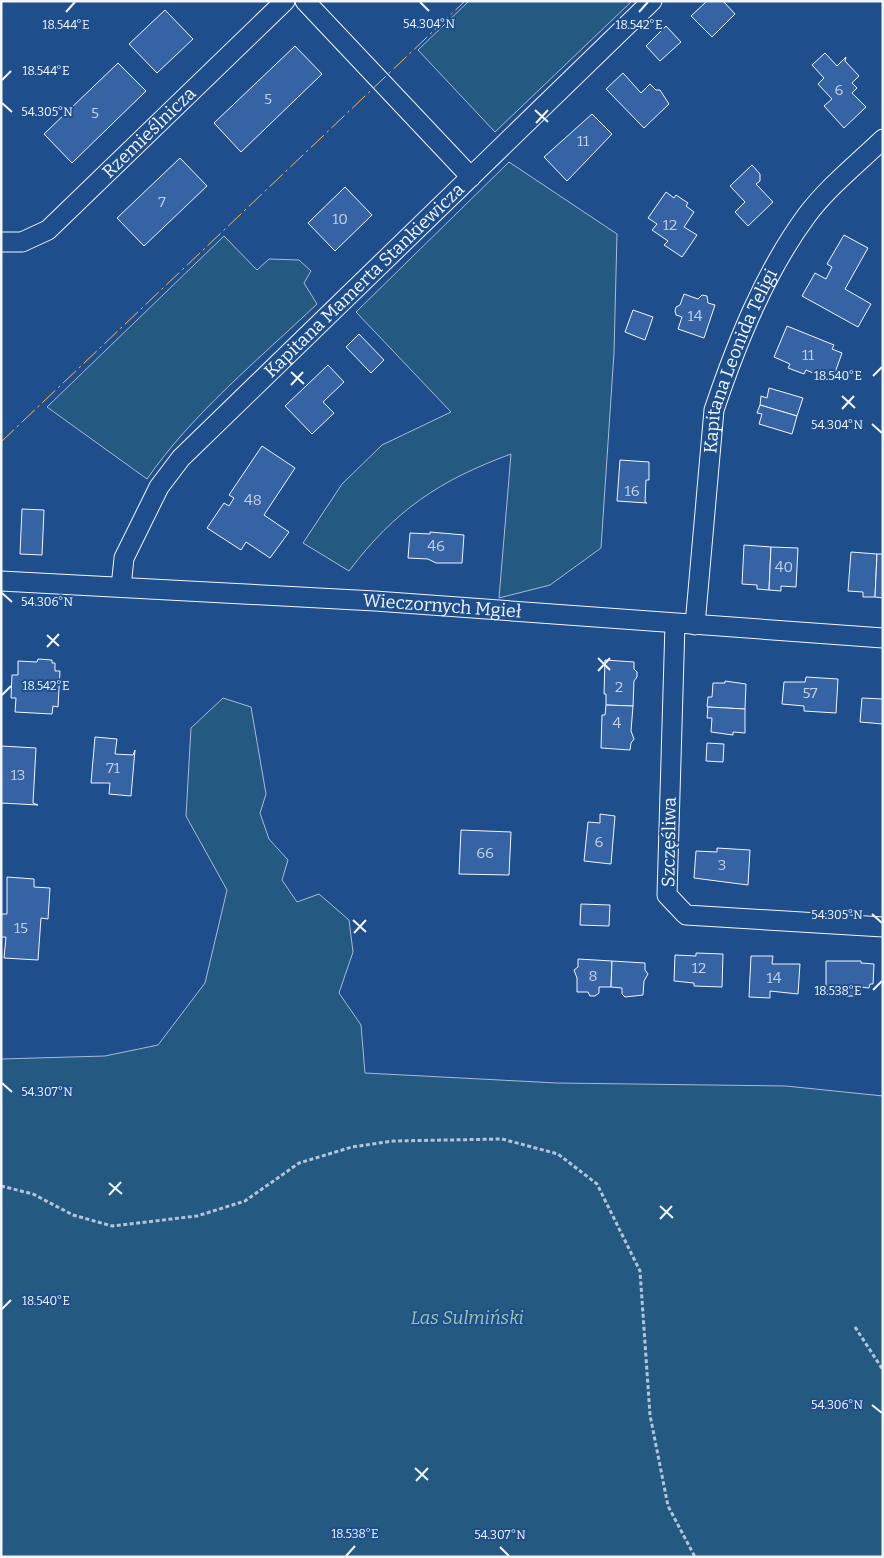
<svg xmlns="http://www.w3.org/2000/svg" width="884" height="1558" viewBox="0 0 884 1558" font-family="Bitter,serif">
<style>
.green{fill:#245a82;stroke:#a8bbd7}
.building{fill:#3563a3;stroke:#f2f6ff}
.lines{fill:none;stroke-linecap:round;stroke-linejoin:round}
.minor-casing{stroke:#f2f6ff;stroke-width:21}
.path{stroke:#b3c4dc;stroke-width:3;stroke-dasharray:4 2.5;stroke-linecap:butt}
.minor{stroke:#1f4e8c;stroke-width:19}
.power{stroke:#ffb74d;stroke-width:1;stroke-dasharray:18 4 2.5 4;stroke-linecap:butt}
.ticks{fill:none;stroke:#f2f6ff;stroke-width:2}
.labels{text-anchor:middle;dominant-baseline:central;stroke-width:4;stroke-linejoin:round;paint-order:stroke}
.number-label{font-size:15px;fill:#c3d1e8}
.street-label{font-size:18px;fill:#f2f6ff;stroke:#1f4e8c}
.park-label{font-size:18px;font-style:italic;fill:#97c8a6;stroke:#1f4e8c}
.ticks-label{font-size:12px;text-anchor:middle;fill:#f2f6ff;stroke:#1f4e8c;stroke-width:4;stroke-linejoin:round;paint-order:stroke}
</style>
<rect width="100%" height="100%" fill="#1f4e8c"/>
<!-- green -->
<g class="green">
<path d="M469 1H632L495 132 418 50Z"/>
<path d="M509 162 617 234 614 353 601 548 550 585 499 598 511 454C440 480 395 510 349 571L303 543 342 484 382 445 451 412 356 312Z"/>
<path d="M224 236 257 270 269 259 299 260 311 271 304 283 317 304C260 358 191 415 147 479L47 407Z"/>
<path d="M223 698 251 707 266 794 260 813 269 839 288 860 282 880 297 902 319 894 349 920 353 952 339 993 361 1025 365 1073 557 1083 786 1086 883 1096V1557H1V1059L105 1056 158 1045 205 983 227 890 186 816 191 728Z"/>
</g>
<!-- building -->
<g class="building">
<path d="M707 1H723L735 14 712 37 691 16Z"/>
<path d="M165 10 193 39 157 73 129 44Z"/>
<path d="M666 26 681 42 660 61 646 46Z"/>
<path d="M295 46 322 74 241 152 214 123Z"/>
<path d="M825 53 837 66 846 57 845 61 859 76 852 83 857 88 852 93 866 107 844 128 824 106 832 99 818 84 824 78 812 65Z"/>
<path d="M118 63 146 91 72 163 44 134Z"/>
<path d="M623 73 641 93 650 84 656 90H660L669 104 644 128 606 89Z"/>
<path d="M592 114 612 134 567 181 544 157Z"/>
<path d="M180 158 207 186 144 246 117 218Z"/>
<path d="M752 165 760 174V181L756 184 773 202 748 226 735 212 745 202 730 186Z"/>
<path d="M345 187 372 215 335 251 308 223Z"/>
<path d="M666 192 674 198 676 195 688 203 686 206 694 212 684 227 697 235 682 257 664 245 668 241 652 230 657 224 648 218Z"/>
<path d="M844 235 868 248 845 289 871 304 858 327 802 296 815 273 826 279 832 267 827 264Z"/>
<path d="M684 294 698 299 702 295 707 296 708 303 715 305 704 338 678 329 682 317 676 315 675 311 676 307 680 305Z"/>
<path d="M633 310 653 317 645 340 625 332Z"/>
<path d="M787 326 834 345 832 349 842 353 832 381 806 370 804 374 788 368 790 364 774 357Z"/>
<path d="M359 334 384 360 371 373 346 347Z"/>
<path d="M328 365 344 382 323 402 334 413 312 434 285 406Z"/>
<path d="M769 388 803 398 797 416 760 405 761 396 767 398Z"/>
<path d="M760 405 797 416 792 434 759 424 762 414 757 413Z"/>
<path d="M262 446 295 468 264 515 289 532 270 558 246 542 241 550 207 528 224 503 229 506 234 498 229 495Z"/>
<path d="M620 460 649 462V480H646L645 502 647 503 617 501Z"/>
<path d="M22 509 44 510 42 555 20 554Z"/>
<path d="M430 532 464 535 462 563H436L428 559 408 558 410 533 430 534Z"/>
<path d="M744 545 771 547 769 590 757 589V585L742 584Z"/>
<path d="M771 547 798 548 796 587 781 586V591L769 590Z"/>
<path d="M851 552 877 554 875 597H863V592L848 591Z"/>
<path d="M877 554H883V598L875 597Z"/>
<path d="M38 659 52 660V663H55V671H60L58 707 53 706 52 714 15 712 16 698H11L12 675H18V661L37 662Z"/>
<path d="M605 660 634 662V669L637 672V677L634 681 633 706 606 705V694H604Z"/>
<path d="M806 677 838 679 836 713 804 711V706L782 704 784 682H805Z"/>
<path d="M725 681 746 684 745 709 707 707 708 697H712L713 683H725Z"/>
<path d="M862 698 883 699V724L860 722Z"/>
<path d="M606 705 633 706 631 731 634 739 631 743 630 750 601 748 602 715H605Z"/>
<path d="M708 707 745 709V733L733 732V735L711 732 712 718H707Z"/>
<path d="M95 737 117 739 115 754 133 755 135 750 131 796 109 794 110 783H91Z"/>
<path d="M707 743 724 744 723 762 706 761Z"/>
<path d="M1 746 36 748 33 803 38 805 1 803Z"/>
<path d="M600 814 615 816 611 864 584 861 588 822 600 823Z"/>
<path d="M461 830 511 832 509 875 459 874Z"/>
<path d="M717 848 750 850 748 885 694 878 696 851 717 852Z"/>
<path d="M7 877 34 879V887L50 888 48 919 41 918 38 960 4 958 6 937H1V914H7Z"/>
<path d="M581 904 610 905 609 926 580 925Z"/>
<path d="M696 953 723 954 722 987 694 986V983L674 981 675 955 696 956Z"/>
<path d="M751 956H773L772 964H800L798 994 770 991V998L749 997Z"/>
<path d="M578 959 612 961 611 987H599V993L595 996H590L588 992H577V978L574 970 578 967Z"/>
<path d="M612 961 645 963V970L648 974 644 981 643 995 625 997 622 994V988L611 987Z"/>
<path d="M826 961H861V963L874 964 873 984H870L869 988 860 987V996H845L839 994V991H826Z"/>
</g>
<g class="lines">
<defs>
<g id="minor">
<path d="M305 1 471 177"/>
<path id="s1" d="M1 242H22L48 230 285 1"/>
<path id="s2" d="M1 581 375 601 883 638"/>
<path id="s3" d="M121 587 124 558 159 487 181 458 652 1"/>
<path d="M675 624 667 895 686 915 883 927"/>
<path id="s4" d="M695 625 714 410C737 342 765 272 807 215 828 187 858 163 883 139"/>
</g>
</defs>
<!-- minor casing -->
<use href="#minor" class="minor-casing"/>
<!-- path -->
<g class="path">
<path d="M1 1186 33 1194 73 1215 112 1226 197 1216 245 1201 299 1163 352 1147 393 1141 502 1139 558 1154 597 1184 640 1271 650 1415 668 1506 695 1557"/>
<path d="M855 1327 883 1370"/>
</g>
<!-- minor -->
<use href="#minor" class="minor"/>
<!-- power -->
<path class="power" d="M1 442 465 1"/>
</g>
<!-- ticks -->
<path class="ticks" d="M420 2 429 11M66 12 75 2M639 12 648 2M2 80 11 71M2 103 12 112M535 110 548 122M536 123 548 110M291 372 304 384M873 376 882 367M291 385 303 372M842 396 855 408M842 409 854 396M872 424 882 433M2 593 12 602M47 635 59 646M47 647 59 634M598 658 610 670M598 671 610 658M2 695 11 686M872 914 882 923M353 920 366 932M354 933 366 920M873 990 882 981M2 1083 12 1092M109 1183 122 1194M109 1195 121 1182M660 1206 673 1218M660 1219 672 1206M2 1309 11 1300M872 1405 882 1413M415 1468 428 1480M416 1481 428 1468M500 1547 509 1556M346 1556 355 1546"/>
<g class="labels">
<!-- number labels -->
<g class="number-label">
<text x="839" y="90">6</text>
<text x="268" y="99">5</text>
<text x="95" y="113">5</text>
<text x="583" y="141">11</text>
<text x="162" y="202">7</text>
<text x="340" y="219">10</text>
<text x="670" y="225">12</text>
<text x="695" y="316">14</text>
<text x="808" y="355">11</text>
<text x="632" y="491">16</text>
<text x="253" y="500">48</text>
<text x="436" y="546">46</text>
<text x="784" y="567">40</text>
<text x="619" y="687">2</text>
<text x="810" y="693">57</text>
<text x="617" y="723">4</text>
<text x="113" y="768">71</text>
<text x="18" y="775">13</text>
<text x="599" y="842">6</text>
<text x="485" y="853">66</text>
<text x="722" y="865">3</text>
<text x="21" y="928">15</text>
<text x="699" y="968">12</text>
<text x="593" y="976">8</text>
<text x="774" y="978">14</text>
</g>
<!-- street labels -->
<g class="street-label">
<text stroke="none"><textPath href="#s1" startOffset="190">Rzemieślnicza</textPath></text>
<text stroke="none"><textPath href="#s3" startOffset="400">Kapitana Mamerta Stankiewicza</textPath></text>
<text stroke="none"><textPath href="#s4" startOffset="270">Kapitana Leonida Teligi</textPath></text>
<text stroke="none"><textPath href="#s2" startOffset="442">Wieczornych Mgieł</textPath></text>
<text transform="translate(669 842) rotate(-89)">Szczęśliwa</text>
</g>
<!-- park labels -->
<g class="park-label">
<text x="467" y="1318">Las Sulmiński</text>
</g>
</g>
<g class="ticks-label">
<text x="429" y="28">54.304°N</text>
<text x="66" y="29">18.544°E</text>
<text x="639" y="29">18.542°E</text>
<text x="46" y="75">18.544°E</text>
<text x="47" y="116">54.305°N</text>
<text x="838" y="380">18.540°E</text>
<text x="837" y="429">54.304°N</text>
<text x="47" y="606">54.306°N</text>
<text x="46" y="690">18.542°E</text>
<text x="837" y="919">54.305°N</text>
<text x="838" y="995">18.538°E</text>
<text x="47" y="1096">54.307°N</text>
<text x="46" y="1305">18.540°E</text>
<text x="837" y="1409">54.306°N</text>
<text x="355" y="1538">18.538°E</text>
<text x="500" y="1539">54.307°N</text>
</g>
<!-- border -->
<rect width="884" height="1558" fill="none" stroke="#f2f6ff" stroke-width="5"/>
</svg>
